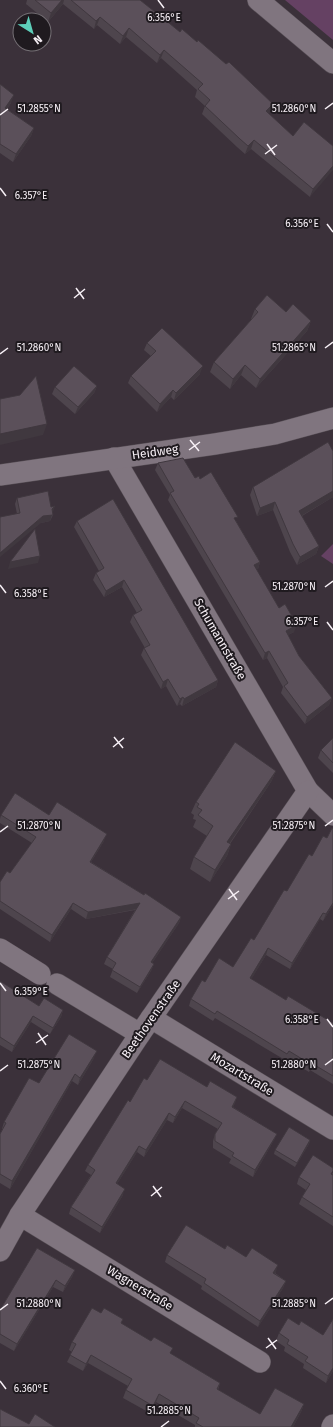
<svg xmlns="http://www.w3.org/2000/svg" width="333" height="1427" viewBox="0 0 333 1427" font-family="'Fira Sans',sans-serif">
<style>
.green{fill:#654163}
.lines{fill:none;stroke-linecap:round;stroke-linejoin:round}
.street-casing{stroke:#554d54;stroke-width:22}
.street{stroke:#80757f;stroke-width:21}
.wall{fill:#4e454d}
.shaded-wall{fill:#40383f}
.building{fill:#5b505a;stroke:#40383f}
.ticks{fill:none;stroke:#f7f0f6;stroke-width:1.5}
.labels{text-anchor:middle;dominant-baseline:central;stroke-width:4;stroke-linejoin:round;paint-order:stroke}
.street-label{font-size:12px;fill:#f7f0f6;stroke:#1f1a1f}
.ticks-label{font-size:10px;text-anchor:middle;fill:#f7f0f6;stroke:#1f1a1f;stroke-width:4;stroke-linejoin:round;paint-order:stroke}
</style>
<rect width="100%" height="100%" fill="#3b313a"/>
<!-- green -->
<g class="green">
<path d="M285 0H333V40Z"/>
<path d="M333 544V564L321 556Z"/>
</g>
<g class="lines">
<defs>
<g id="street">
<path d="M258 0 333 63"/>
<path d="M114 458 308 791 333 815"/>
<path d="M0 475 215 444 275 434 333 418"/>
<path d="M0 949 40 974"/>
<path d="M57 984 140 1034"/>
<path d="M151 1018 333 1129"/>
<path d="M20 1215 260 1362"/>
<path d="M0 1251 20 1215 140 1034 308 791"/>
<path d="M332 1427 333 1425"/>
</g>
</defs>
<!-- street casing -->
<use href="#street" class="street-casing"/>
<!-- street -->
<use href="#street" class="street"/>
</g>
<!-- wall -->
<g class="wall">
<path d="M27 0H140L270 112 268 113 293 136 333 146 310 197 251 149 245 154 237 147 202 114 205 106 195 97 197 90 161 58 157 63 126 37 120 44 97 25 94 29 63 4 48 22 26 4Z"/>
<path d="M0 84 11 103 7 109 34 128 31 136 13 162 0 153Z"/>
<path d="M255 309 286 312 311 321 307 331 256 388 241 375 230 389 210 372 214 362 252 319H251Z"/>
<path d="M147 343 200 374 174 400 171 397 157 412 128 383 131 376 151 356 144 350Z"/>
<path d="M97 386 94 393 75 414 52 394 55 387Z"/>
<path d="M333 451V497L302 516 319 546 316 554 297 565 290 552 273 510 257 516 250 495 253 487Z"/>
<path d="M158 463 195 478 200 479 236 521 260 562 258 569H256L279 608 294 632 288 635 299 656 332 698 329 705 305 724 281 693 283 687 267 658 263 660 168 500 170 495 155 470Z"/>
<path d="M17 498 52 513 53 515 50 521 41 523 17 514 15 504Z"/>
<path d="M77 521 218 680 216 687 182 706 180 704 177 706 166 686 161 689 141 655 144 648H145L130 622 133 615 137 613 122 587 104 597 93 580 96 573 99 571 74 527Z"/>
<path d="M333 738V773L318 758 321 750Z"/>
<path d="M276 771 271 782 230 844H231L227 856 210 882 190 869 194 857 207 836 193 827 196 820 193 819 194 815 191 813 196 802Z"/>
<path d="M1 815H49L104 841 91 862 144 895 181 917 179 923 152 963 154 964 151 971 137 993 110 977 113 969 104 964 107 957 135 910 86 919 71 909 50 942 0 909V882L10 873 32 843 0 823V819Z"/>
<path d="M333 829V905L323 921 320 919 290 969 266 955 251 979 286 1000 333 1023V1084L310 1070 309 1072 286 1058 285 1060 215 1018 213 1021 189 1006 191 999 205 982 233 967 254 940 312 856 327 838Z"/>
<path d="M0 981 39 1006 63 1010 61 1017 50 1034 31 1022 12 1052 0 1045Z"/>
<path d="M94 1058 78 1085 72 1081 10 1189 0 1183V1134L2 1130V1129L4 1122 39 1083Z"/>
<path d="M147 1080 207 1087 237 1097 233 1107 277 1134 274 1140 253 1177 229 1163 231 1159 213 1148V1141L215 1134 218 1129 182 1108 173 1123 167 1120 144 1157 137 1152 117 1184 123 1195 100 1233 69 1214 71 1207 91 1175 85 1171 88 1165 130 1102Z"/>
<path d="M310 1140 309 1144 295 1167 274 1154 275 1150Z"/>
<path d="M333 1173 332 1175H333V1226L299 1204 302 1197 306 1190 297 1184 299 1177Z"/>
<path d="M37 1248 75 1270 72 1277 63 1292 53 1287 14 1351 0 1343V1310Z"/>
<path d="M225 1249 246 1257 276 1272 275 1273 286 1281 283 1288 258 1327 201 1289 202 1286 165 1262 167 1255Z"/>
<path d="M101 1313 123 1319 121 1324 220 1383 218 1390 260 1414 304 1404 301 1412 293 1427H195V1425L156 1402 150 1413 123 1398 126 1390 128 1386 88 1363 83 1371 67 1362 72 1352 69 1350 72 1342Z"/>
<path d="M288 1318 333 1371 326 1383 303 1368 304 1364 284 1351 285 1347 276 1341 279 1333Z"/>
</g>
<!-- shaded-wall -->
<g class="shaded-wall">
<path d="M62 0H64L63 4 48 22 51 13Z"/>
<path d="M100 17 97 25 94 29 96 21Z"/>
<path d="M129 28 126 37 120 44 123 36Z"/>
<path d="M164 50 161 58 157 63 160 55Z"/>
<path d="M14 95 11 103 2 116 5 108Z"/>
<path d="M273 104 270 112 263 119 266 111Z"/>
<path d="M34 128 31 136 13 162 16 154Z"/>
<path d="M254 140 251 149 245 154 248 146Z"/>
<path d="M333 166V170L310 197 313 189Z"/>
<path d="M311 321 307 331 256 388 260 379Z"/>
<path d="M245 365 241 375 230 389 233 379Z"/>
<path d="M203 366 200 374 174 400 176 393Z"/>
<path d="M97 386 94 393 75 414 78 407Z"/>
<path d="M173 390 171 397 157 412 160 404Z"/>
<path d="M47 424 43 435 0 445V434Z"/>
<path d="M333 491V497L296 519 299 511Z"/>
<path d="M275 502 273 510 257 516 260 508Z"/>
<path d="M55 506 50 521 41 523 0 557V553Z"/>
<path d="M319 546 316 554 297 565 300 557Z"/>
<path d="M40 556 38 563 8 569 10 562Z"/>
<path d="M260 562 258 569 252 572 254 565Z"/>
<path d="M124 580 122 587 104 597 106 591Z"/>
<path d="M297 625 294 632 283 638 286 631Z"/>
<path d="M269 651 267 658 263 660 265 653Z"/>
<path d="M168 679 166 686 161 689 163 682Z"/>
<path d="M218 680 216 687 182 706 184 699Z"/>
<path d="M183 697 180 704 177 706 180 699Z"/>
<path d="M332 698 329 705 305 724 307 717Z"/>
<path d="M276 771 271 782 223 853 227 842Z"/>
<path d="M107 834 104 841 87 868 90 862Z"/>
<path d="M231 844 227 856 210 882 215 870Z"/>
<path d="M73 903 71 909 50 942 52 935Z"/>
<path d="M140 903 137 909 86 919 88 912Z"/>
<path d="M333 903V905L323 921 326 914Z"/>
<path d="M323 913 320 919 290 969 292 963Z"/>
<path d="M181 917 179 923 148 969 151 962Z"/>
<path d="M268 948 266 955 248 985 250 978Z"/>
<path d="M154 964 151 971 137 993 140 987Z"/>
<path d="M63 1010 61 1017 50 1034 53 1028Z"/>
<path d="M33 1016 31 1022 12 1052 14 1046Z"/>
<path d="M97 1051 94 1058 78 1085 80 1078Z"/>
<path d="M75 1074 72 1081 10 1189 12 1181Z"/>
<path d="M237 1097 235 1104 229 1113Z"/>
<path d="M185 1101 182 1108 173 1123 175 1117Z"/>
<path d="M169 1113 167 1120 144 1157 146 1150Z"/>
<path d="M277 1134 274 1140 253 1177 255 1170Z"/>
<path d="M310 1140 309 1144 295 1167 297 1163Z"/>
<path d="M139 1146 137 1152 114 1189 116 1183Z"/>
<path d="M125 1189 123 1195 100 1233 102 1227Z"/>
<path d="M278 1265 276 1272 271 1280 273 1273Z"/>
<path d="M75 1270 72 1277 63 1292 65 1286Z"/>
<path d="M56 1280 53 1287 14 1351 17 1344Z"/>
<path d="M286 1281 283 1288 258 1327 260 1321Z"/>
<path d="M91 1355 88 1363 83 1371 86 1364Z"/>
<path d="M333 1368V1371L326 1383 328 1376Z"/>
<path d="M159 1394 156 1402 150 1413 153 1406Z"/>
<path d="M304 1404 301 1412 293 1427H291Z"/>
</g>
<!-- building -->
<g class="building">
<path d="M35 0H62L51 13Z"/>
<path d="M71 0H140L169 23 180 32 182 29 197 42 198 40 226 64 229 62 273 104 266 111 293 136 304 122 333 146V166L313 189 254 140 248 146 240 139 205 106 210 100 198 89 203 84 164 50 160 55 129 28 123 36 100 17 96 21Z"/>
<path d="M0 84 14 95 5 108 34 128 16 154 0 144Z"/>
<path d="M267 295 286 312 293 304 311 321 260 379 245 365 233 379 214 362 258 312 255 309Z"/>
<path d="M162 328 203 366 176 393 173 390 160 404 131 376 156 351 147 343Z"/>
<path d="M74 366 97 386 78 407 55 387Z"/>
<path d="M36 376 47 424 0 434V399L20 395Z"/>
<path d="M328 442 333 451V491L299 511 319 546 300 557 293 544 275 502 260 508 253 487Z"/>
<path d="M183 458 195 478 199 476 200 479 211 472 238 517 234 518 260 562 254 565 279 608 285 604 297 625 286 631 299 656 332 698 307 717 284 686 288 683 269 651 265 653 170 493 174 491 158 463Z"/>
<path d="M48 491 51 507 55 506 52 509 53 515 43 516 0 553V517L20 513 17 498Z"/>
<path d="M113 499 218 680 184 699 183 697 180 699 168 679 163 682 144 648 150 645 133 615 142 610 124 580 106 591 96 573 104 568 77 521Z"/>
<path d="M35 529 40 556 10 562Z"/>
<path d="M333 738V763L321 750Z"/>
<path d="M235 742 276 771 227 842 231 844 215 870 194 857 213 826 198 815 202 810 197 807 199 804 196 802Z"/>
<path d="M15 793 49 815 57 802 107 834 90 862 144 895 145 893 181 917 151 962 154 964 140 987 112 970 116 963 107 957 140 903 88 912 73 903 52 935 0 901V882L7 871 10 873 36 837 1 815Z"/>
<path d="M332 828 333 829V903L326 914 323 913 292 963 268 948 250 978 286 1000 288 996 333 1023V1076L313 1064 312 1065 289 1051 287 1054 217 1011 215 1014 191 999 202 980 205 982 219 958 233 967 251 938 254 940 284 890 287 891 309 854 312 856 323 836 327 838Z"/>
<path d="M0 981 39 1006 44 998 63 1010 53 1028 33 1016 14 1046 0 1037Z"/>
<path d="M69 1034 97 1051 80 1078 75 1074 12 1181 0 1174V1134L6 1123 4 1122 29 1078 39 1083Z"/>
<path d="M160 1059 207 1087 210 1081 237 1097 232 1107 277 1134 255 1170 232 1156 234 1153 215 1141V1134L222 1123 185 1101 175 1117 169 1113 146 1150 139 1146 116 1183 125 1189 102 1227 71 1207 95 1170 88 1165 128 1100 130 1102 144 1078 147 1080Z"/>
<path d="M289 1127 310 1140 297 1163 275 1150Z"/>
<path d="M313 1155 333 1168V1171L331 1174 333 1175V1217L302 1197 310 1184 299 1177Z"/>
<path d="M186 1225 225 1249 227 1245 246 1257 252 1248 278 1265 273 1273 286 1281 260 1321 204 1283 206 1279 167 1255Z"/>
<path d="M37 1248 75 1270 65 1286 56 1280 17 1344 0 1334V1310Z"/>
<path d="M92 1308 101 1313 104 1308 123 1319 121 1323 151 1341 154 1337 173 1348 170 1353 220 1383 217 1389 260 1414 275 1388 304 1404 291 1427H203L196 1423 199 1418 159 1394 153 1406 126 1390 132 1379 91 1355 86 1364 70 1355 76 1344 72 1342Z"/>
<path d="M288 1318 299 1325 301 1321 323 1335 333 1319V1368L328 1376 305 1361 308 1357 287 1344 289 1340 279 1333Z"/>
<path d="M0 1409 29 1424 35 1414 55 1427H0Z"/>
</g>
<!-- ticks -->
<path class="ticks" d="M158 0 164 8M325 109 333 103M0 115 8 109M267 144 275 155M265 154 277 145M0 188 6 196M327 224 333 232M76 288 84 299M74 298 85 289M325 348 333 342M0 354 8 348M190 440 199 451M189 450 200 442M0 585 6 593M325 587 333 581M327 622 333 630M114 737 123 748M113 747 124 738M325 826 333 820M0 832 8 826M229 889 237 900M228 899 239 891M0 983 6 991M327 1019 333 1027M38 1033 46 1045M36 1043 48 1035M325 1065 333 1059M0 1071 8 1065M153 1186 161 1197M151 1196 162 1187M325 1304 333 1298M0 1310 8 1304M268 1338 276 1349M266 1348 277 1340M0 1381 6 1389M161 1427 169 1421"/>
<g class="labels">
<!-- street labels -->
<g class="street-label">
<text transform="translate(155 452) rotate(-8)">Heidweg</text>
<text transform="translate(220 639) rotate(60)">Schumannstraße</text>
<text transform="translate(151 1019) rotate(-55)">Beethovenstraße</text>
<text transform="translate(242 1074) rotate(31)">Mozartstraße</text>
<text transform="translate(140 1288) rotate(31)">Wagnerstraße</text>
</g>
</g>
<g class="ticks-label">
<text x="164" y="21">6.356°E</text>
<text x="39" y="112">51.2855°N</text>
<text x="294" y="112">51.2860°N</text>
<text x="31" y="199">6.357°E</text>
<text x="302" y="227">6.356°E</text>
<text x="39" y="351">51.2860°N</text>
<text x="294" y="351">51.2865°N</text>
<text x="294" y="590">51.2870°N</text>
<text x="31" y="597">6.358°E</text>
<text x="302" y="625">6.357°E</text>
<text x="39" y="829">51.2870°N</text>
<text x="294" y="829">51.2875°N</text>
<text x="31" y="995">6.359°E</text>
<text x="302" y="1023">6.358°E</text>
<text x="39" y="1068">51.2875°N</text>
<text x="294" y="1068">51.2880°N</text>
<text x="39" y="1307">51.2880°N</text>
<text x="294" y="1307">51.2885°N</text>
<text x="31" y="1392">6.360°E</text>
<text x="169" y="1414">51.2885°N</text>
</g>
<!-- north arrow -->
<g transform="translate(32 32) rotate(143)"><circle r="19" fill="#1f1a1f" stroke="#757075"/>
<path d="M0-3L7 15L0 10L-7 15Z" fill="#5dceb9"/>
<text y="-6" font-size="11" font-weight="bold" text-anchor="middle" fill="#f7f0f6">N</text>
</g>
</svg>
